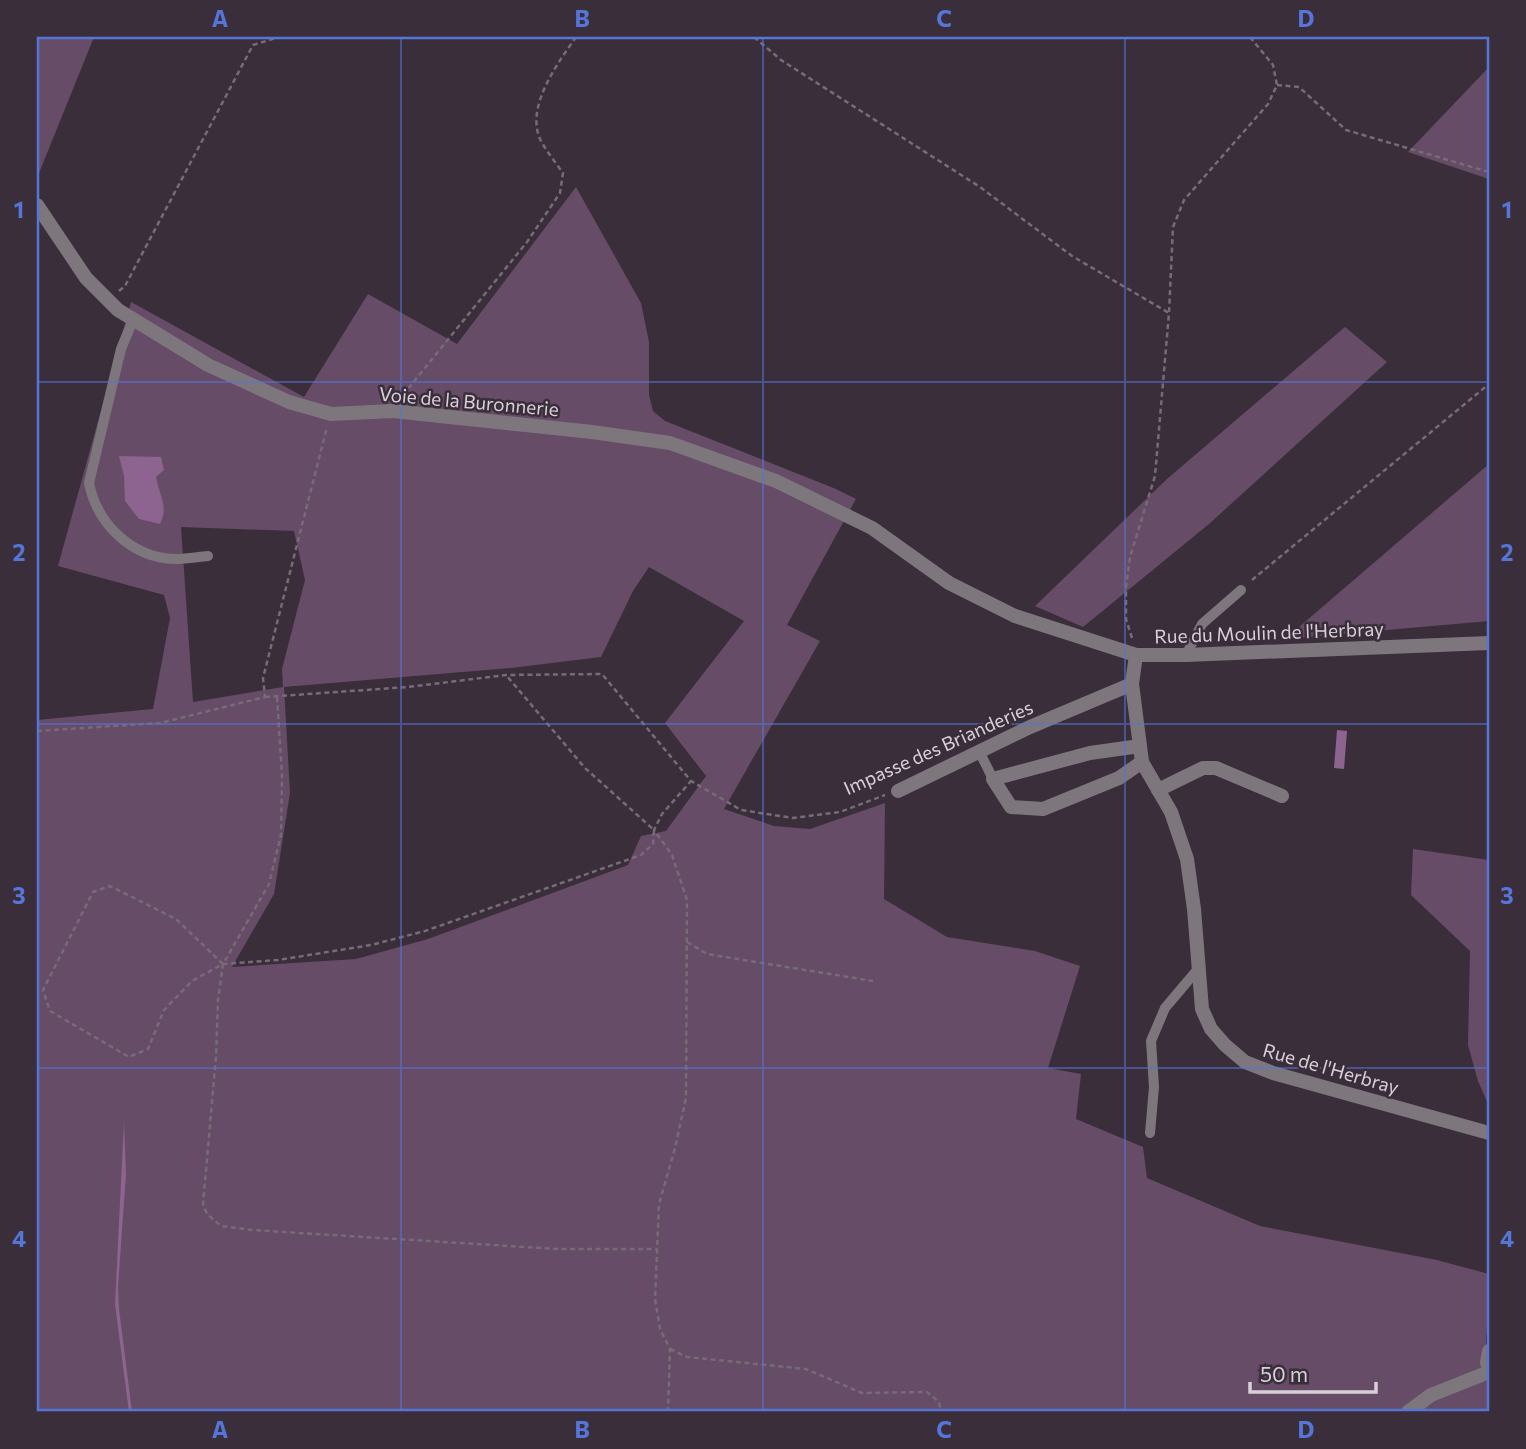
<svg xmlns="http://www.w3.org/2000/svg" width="1526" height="1449" viewBox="0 0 1526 1449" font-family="Commissioner,sans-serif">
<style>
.green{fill:#664c66;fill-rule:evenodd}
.water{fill:#8d638f}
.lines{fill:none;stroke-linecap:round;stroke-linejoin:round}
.path{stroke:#766b76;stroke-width:2.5;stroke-dasharray:5 3.5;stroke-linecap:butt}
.service{stroke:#7d767d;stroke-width:10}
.minor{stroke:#7d767d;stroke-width:14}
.tertiary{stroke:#7d767d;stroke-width:14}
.grid{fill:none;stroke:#5575d8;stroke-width:2;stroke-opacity:0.55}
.labels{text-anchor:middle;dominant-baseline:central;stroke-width:5;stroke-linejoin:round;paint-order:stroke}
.street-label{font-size:19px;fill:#d8d0d9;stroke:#3b2e3b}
.neatline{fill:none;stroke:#5575d8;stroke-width:2.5}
.grid-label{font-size:23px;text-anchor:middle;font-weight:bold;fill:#5575d8}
</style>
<rect width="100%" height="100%" fill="#3b2e3b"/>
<!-- green -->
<g class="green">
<path d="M37 37H94L37 178Z"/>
<path d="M1489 67V179L1408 152Z"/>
<path d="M576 187 641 303 649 342V395L653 411 665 421 836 489 856 499 787 625 820 641 724 809 774 826 810 829 885 803 884 899 947 937 1035 951 1080 966 1048 1068 1081 1074 1076 1119 1143 1147 1147 1178 1260 1226 1437 1260 1489 1274V1322L1486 1337 1489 1412H37V720L153 709 170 618 164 595 58 566 131 302 304 397 368 294 457 344ZM181 527 294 531 305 580 282 669 283 687 193 702ZM649 567 744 621 665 723 706 776 666 831 641 836 628 865 428 939 356 959 232 967 274 894 290 793 284 687 511 668 601 657 633 591Z"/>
<path d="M1345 327 1387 362 1209 524 1083 627 1035 606 1167 479Z"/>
<path d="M1489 464V621L1285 639Z"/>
<path d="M1413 849 1489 860V1106L1478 1081 1468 1045 1470 951 1411 895Z"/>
</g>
<!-- water -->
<g class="water">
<path d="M119 456 161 457 164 470 156 477C159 495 169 506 160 524L139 519 125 501 124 476Z"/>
<path d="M1337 730 1347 731 1344 769 1334 768Z"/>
<path d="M124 1121 126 1174 118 1287 119 1309 132 1412H129L115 1304Z"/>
</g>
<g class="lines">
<!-- path -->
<g class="path">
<path d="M754 37 781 60 980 187 1072 256 1169 313"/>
<path d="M1277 85 1299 87 1346 130 1489 172"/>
<path d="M119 291 125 286 253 45 279 37"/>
<path d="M403 395 527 242 560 193 563 173C556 163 547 152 541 141 524 108 558 63 576 37"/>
<path d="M1252 580 1489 384"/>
<path d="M1132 638 1126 619V587L1130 557 1155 476 1169 313 1173 227 1184 200 1268 104 1277 85 1273 65 1250 37"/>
<path d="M265 697 408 687 506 675 602 674 691 781 741 810 793 818 840 812 885 795"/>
<path d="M277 697 282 776 281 835 269 884 223 964 218 1000 216 1057 203 1204 207 1214 221 1226 252 1230 557 1249H657"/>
<path d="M37 731 160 723 265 697 263 678 327 427"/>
<path d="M687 942 707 954 873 981"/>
<path d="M223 964 176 919 110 886 93 892 43 990 50 1011 129 1057 148 1049 164 1010 192 981 223 964 278 960 371 945 425 931 641 855 653 844 654 830 585 768 506 675"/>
<path d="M670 1349 687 1357 806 1369 862 1393 927 1392 939 1402 941 1412"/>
<path d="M668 1412 670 1349 660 1329 655 1299 659 1204 675 1148 686 1098 687 900 672 855 654 830 662 814 691 781"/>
</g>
<!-- service -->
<g class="service">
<path d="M133 320 121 349 89 483C97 524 132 558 175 559 186 559 197 557 208 556"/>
<path d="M1186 655 1202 624 1241 590"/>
<path d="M979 751 993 779"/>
<path d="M1150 1133 1154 1087 1151 1041 1165 1008 1198 969"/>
</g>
<!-- minor -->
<g class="minor">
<path d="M37 205 86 278 118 310 208 365 289 402 331 414 393 411 592 432 670 443 776 481 872 528 949 583 1015 616 1136 655H1186L1489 643"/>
<path d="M1136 655 1132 684 1142 762 1171 812 1187 859 1194 909 1202 1009 1211 1029 1225 1045 1245 1062 1273 1073 1489 1133"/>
<path d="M1140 746 1090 753 993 779 1011 807 1043 809 1119 778 1142 762"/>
<path d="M1158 790 1203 768H1216L1282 796"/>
<path d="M898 791 1030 727 1132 684"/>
<path d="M1489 1351 1487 1362 1489 1370"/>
</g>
<!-- tertiary -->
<path class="tertiary" d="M1408 1412 1431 1395 1489 1372"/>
</g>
<!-- grid -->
<path class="grid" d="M401 37V1412M763 37V1412M1125 37V1412M37 382H1489M37 724H1489M37 1068H1489"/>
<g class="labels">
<!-- street labels -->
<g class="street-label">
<text transform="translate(469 401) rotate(5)">Voie de la Buronnerie</text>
<text transform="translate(1269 632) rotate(-2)">Rue du Moulin de l'Herbray</text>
<text transform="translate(938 747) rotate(-24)">Impasse des Brianderies</text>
<text transform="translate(1331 1068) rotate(16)">Rue de l'Herbray</text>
</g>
</g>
<!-- border -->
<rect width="1526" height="1449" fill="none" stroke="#3b2e3b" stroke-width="77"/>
<!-- scale -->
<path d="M1250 1382v10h126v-10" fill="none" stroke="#d8d0d9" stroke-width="3.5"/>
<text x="1260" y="1382" font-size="21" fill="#d8d0d9" stroke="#3b2e3b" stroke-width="5" paint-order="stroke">50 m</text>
<rect x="38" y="38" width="1450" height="1372" class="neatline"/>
<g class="grid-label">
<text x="220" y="27">A</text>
<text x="582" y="27">B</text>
<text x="944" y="27">C</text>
<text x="1306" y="27">D</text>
<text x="19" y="218">1</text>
<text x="1507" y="218">1</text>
<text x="19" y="561">2</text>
<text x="1507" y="561">2</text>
<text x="19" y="904">3</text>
<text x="1507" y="904">3</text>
<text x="19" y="1247">4</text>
<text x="1507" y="1247">4</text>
<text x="220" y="1438">A</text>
<text x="582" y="1438">B</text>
<text x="944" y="1438">C</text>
<text x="1306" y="1438">D</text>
</g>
</svg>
